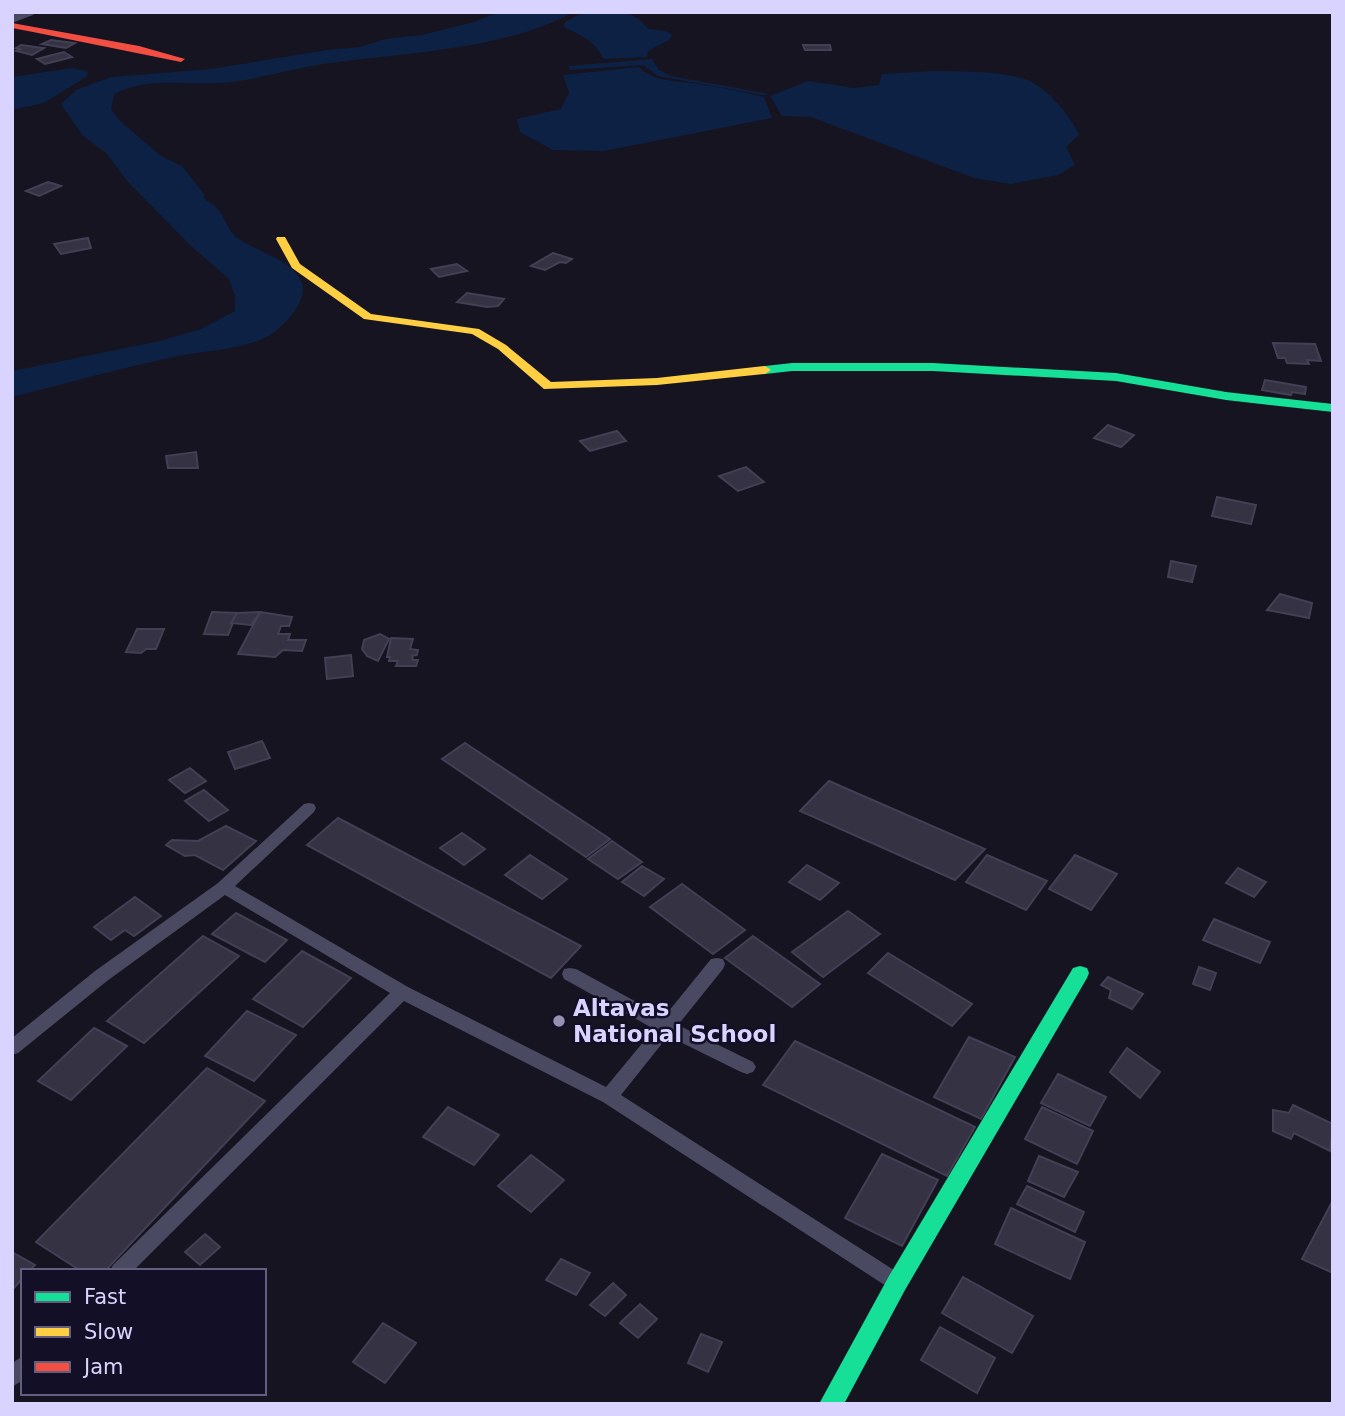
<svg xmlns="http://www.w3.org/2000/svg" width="1345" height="1416" viewBox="0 0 1345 1416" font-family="'DejaVu Sans',sans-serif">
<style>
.water{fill:#0d2144}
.building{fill:#343243;stroke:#433f54;stroke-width:2}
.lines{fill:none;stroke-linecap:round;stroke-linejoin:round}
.lane{fill:#4a4962;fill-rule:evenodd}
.street{fill:#4a4962;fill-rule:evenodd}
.fast{fill:#16e098;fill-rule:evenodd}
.slow{fill:#ffcf43;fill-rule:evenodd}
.jam{fill:#f24e42;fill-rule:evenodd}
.poi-dot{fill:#9591b1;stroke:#130f26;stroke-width:2.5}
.labels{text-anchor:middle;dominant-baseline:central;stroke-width:5;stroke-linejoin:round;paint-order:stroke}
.near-poi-label{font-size:23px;font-weight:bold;fill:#d9d4ff;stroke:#130f26;text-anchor:start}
</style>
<rect width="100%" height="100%" fill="#161421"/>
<!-- water -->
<g class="water">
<path d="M499 12H573C508 50 398 53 324 64 289 69 254 81 219 83 184 85 146 77 114 94L111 109 119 120 161 156 182 166 204 194V199C228 211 222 226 238 238 256 252 293 259 302 283 308 301 284 326 270 335 247 349 204 351 177 356 122 368 67 383 12 397V371L160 341 201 329 235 311V296L229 279 190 245 128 182 106 153 82 135 61 104 76 90 111 77 211 69 327 50 360 47 385 39 422 35 474 22Z"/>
<path d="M584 12C608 12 633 7 648 29L666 31 672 35 669 40 648 51 647 57 603 59C596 41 580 35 564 27L565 22Z"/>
<path d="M652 59 659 70 671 76 770 94 763 95 658 76 643 65 570 70 568 66Z"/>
<path d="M639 67C656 83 675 80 697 84 720 87 742 92 764 97L772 118 604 151 553 150 520 132 517 119 561 109 569 93 563 75Z"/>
<path d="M73 68 89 72 86 77 44 103 12 110V77Z"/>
<path d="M935 71C962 72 1007 70 1032 82 1051 93 1069 115 1079 134L1066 147 1075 165 1058 175 1011 184 974 178 811 117 782 116 770 96 808 81 855 88 879 85 882 74Z"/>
</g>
<!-- building -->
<g class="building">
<path d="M51 40 75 43 66 48 42 44Z"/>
<path d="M21 45 44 48 32 55 16 51 20 49 16 48Z"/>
<path d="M803 45H830L831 50H805Z"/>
<path d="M64 52 72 57 45 64 37 59Z"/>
<path d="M48 182 61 186 39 196 26 191Z"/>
<path d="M88 238 91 248 61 254 54 244Z"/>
<path d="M553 253 572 259 566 263 560 262 545 270 531 266Z"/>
<path d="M457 264 467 271 439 277 431 269Z"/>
<path d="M467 293 504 299 498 306 487 307 457 302Z"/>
<path d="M1273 343 1315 344 1321 361 1307 360 1309 364 1287 363 1285 358H1278Z"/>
<path d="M1265 380 1306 387 1305 394 1292 392 1291 395 1262 390Z"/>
<path d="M1108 425 1134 435 1121 447 1094 438Z"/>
<path d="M617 431 626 441 590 451 580 441Z"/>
<path d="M196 452 198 468H168L166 456Z"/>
<path d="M746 467 764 482 738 491 719 476Z"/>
<path d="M1217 497 1256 505 1251 524 1212 516Z"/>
<path d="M1171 561 1196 566 1192 582 1168 577Z"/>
<path d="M1280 594 1312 603 1309 618 1267 610Z"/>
<path d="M212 612 237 613 228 635 204 634Z"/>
<path d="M260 612 251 625 231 623 237 613Z"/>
<path d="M260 612 292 617 289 626H281L278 634H290L288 640H306L302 651 283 650 275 657 238 654Z"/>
<path d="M137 629H164L156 649H146L141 653 126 652Z"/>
<path d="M380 634 389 639 378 661 367 656 362 649 364 640Z"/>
<path d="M391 638 413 639 410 649 418 650 417 655 411 656H413L412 660H418L416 666H396L398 661H389L390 657H387Z"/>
<path d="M351 655 353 676 327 679 325 658Z"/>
<path d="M262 741 270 758 235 769 228 752Z"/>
<path d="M465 743 610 839 586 857 442 759Z"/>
<path d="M190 768 206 781 185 793 169 780Z"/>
<path d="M829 781 985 849 955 880 800 811Z"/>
<path d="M204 790 228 810 209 821 185 801Z"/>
<path d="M338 818 581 946 551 978 307 845Z"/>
<path d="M226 826 256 841 223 870 195 855 185 856 166 845 172 840 198 841Z"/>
<path d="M462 833 485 849 464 865 440 848Z"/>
<path d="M612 841 642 862 618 879 588 859Z"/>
<path d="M530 855 567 879 542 899 505 875Z"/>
<path d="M987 855 1047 881 1026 910 966 882Z"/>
<path d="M1075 855 1117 874 1091 910 1049 889Z"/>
<path d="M807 865 839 883 820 900 789 882Z"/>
<path d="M642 866 664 879 644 896 622 882Z"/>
<path d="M1238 868 1266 882 1254 897 1226 883Z"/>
<path d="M682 884 745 930 713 954 650 907Z"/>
<path d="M135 897 161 916 134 936 125 930 111 940 94 927Z"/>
<path d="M848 911 880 934 823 977 792 952Z"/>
<path d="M236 913 287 940 265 962 212 934Z"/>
<path d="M1214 919 1270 942 1260 963 1203 940Z"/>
<path d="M203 936 239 956 144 1043 107 1021Z"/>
<path d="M753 936 820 984 792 1007 725 958Z"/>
<path d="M302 951 351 978 303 1027 253 999Z"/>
<path d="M888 953 972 1004 952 1026 868 973Z"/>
<path d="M1199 967 1216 973 1210 990 1193 984Z"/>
<path d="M1108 977 1143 994 1132 1009 1109 998 1111 990 1101 985Z"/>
<path d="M247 1011 296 1035 254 1081 205 1056Z"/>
<path d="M94 1028 127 1046 71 1100 38 1081Z"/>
<path d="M969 1037 1015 1057 981 1119 934 1097Z"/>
<path d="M795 1041 975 1127 947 1176 763 1085Z"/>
<path d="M1127 1048 1160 1072 1140 1098 1110 1072Z"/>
<path d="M207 1068 265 1101 105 1271H81L36 1242Z"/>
<path d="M1058 1074 1106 1097 1090 1126 1041 1103Z"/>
<path d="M1293 1105 1333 1124 1330 1151 1294 1133 1291 1139 1273 1131V1110L1289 1113Z"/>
<path d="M448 1107 499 1135 474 1165 423 1137Z"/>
<path d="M1042 1107 1093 1131 1077 1164 1025 1139Z"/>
<path d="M882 1154 938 1180 902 1246 845 1218Z"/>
<path d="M531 1155 564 1180 531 1212 498 1186Z"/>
<path d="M1039 1156 1078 1172 1064 1197 1028 1181Z"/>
<path d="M1027 1186 1084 1212 1075 1232 1017 1204Z"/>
<path d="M1333 1200V1273L1302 1259Z"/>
<path d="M1011 1208 1085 1242 1070 1279 995 1244Z"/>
<path d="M205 1234 220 1247 200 1265 185 1252Z"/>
<path d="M12 1252 35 1265 29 1271H23V1278L12 1290Z"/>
<path d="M561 1259 590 1273 576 1295 546 1280Z"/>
<path d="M963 1277 1033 1316 1012 1353 942 1313Z"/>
<path d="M613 1283 626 1295 605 1316 590 1305Z"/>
<path d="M640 1304 657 1319 638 1338 620 1323Z"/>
<path d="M383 1323 416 1343 385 1383 353 1362Z"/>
<path d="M940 1327 995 1358 977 1393 921 1360Z"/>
<path d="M701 1334 722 1342 708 1372 688 1363Z"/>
</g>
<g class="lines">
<!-- lane -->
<g class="lane">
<path d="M309 803 314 804 316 808 314 812 235 886 408 987 606 1087 654 1029 564 979 562 974 564 969 570 968 576 969 664 1017 711 959 717 958 723 959 725 964 723 969 678 1025 753 1062 756 1067 753 1072 747 1074 741 1072 668 1036 621 1095 897 1272 900 1278 897 1284 890 1287 883 1284 603 1102 404 1001 133 1271H110L113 1265 390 993 225 895 107 981 18 1053 12 1055V1038L95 971 218 883 304 804Z"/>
<path d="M23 1356V1380L12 1387V1363Z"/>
</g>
<!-- street -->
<path class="street" d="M35 12 33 15 12 23V13Z"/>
<!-- fast -->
<g class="fast">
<path d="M792 363H933L1116 373 1226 392 1333 404V412L1226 400 1116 381 933 371H792L765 374 759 370 765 366Z"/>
<path d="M1080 966 1087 968 1089 973 1087 978 905 1290 844 1404H819L889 1276 1073 968Z"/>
</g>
<!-- slow -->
<path class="slow" d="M277 237H285L300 264 371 314 479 329 506 345 551 382 657 378 765 366 771 370 765 374 657 385 544 389 498 349 472 334 364 319 292 268 276 239Z"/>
<!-- jam -->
<path class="jam" d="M12 23 139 46 185 59 181 62 33 32 12 28Z"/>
</g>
<!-- markers -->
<circle class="poi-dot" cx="559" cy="1021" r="7"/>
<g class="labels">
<!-- near-poi labels -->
<g class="near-poi-label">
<text x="573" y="1008">Altavas<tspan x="573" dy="26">National School</tspan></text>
</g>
</g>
<!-- border -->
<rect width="1345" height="1416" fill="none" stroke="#d9d4ff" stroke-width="28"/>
<!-- legend -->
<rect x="21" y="1269" width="245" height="126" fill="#130f26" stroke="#625e7d" stroke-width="2"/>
<rect x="35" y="1292" width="35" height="10" fill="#16e098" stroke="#625e7d" stroke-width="2"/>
<text x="84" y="1304" font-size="21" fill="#d9d4ff">Fast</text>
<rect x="35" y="1327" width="35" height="10" fill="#ffcf43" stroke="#625e7d" stroke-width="2"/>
<text x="84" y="1339" font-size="21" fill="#d9d4ff">Slow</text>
<rect x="35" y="1362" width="35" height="10" fill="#f24e42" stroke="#625e7d" stroke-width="2"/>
<text x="84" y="1374" font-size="21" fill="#d9d4ff">Jam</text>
</svg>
